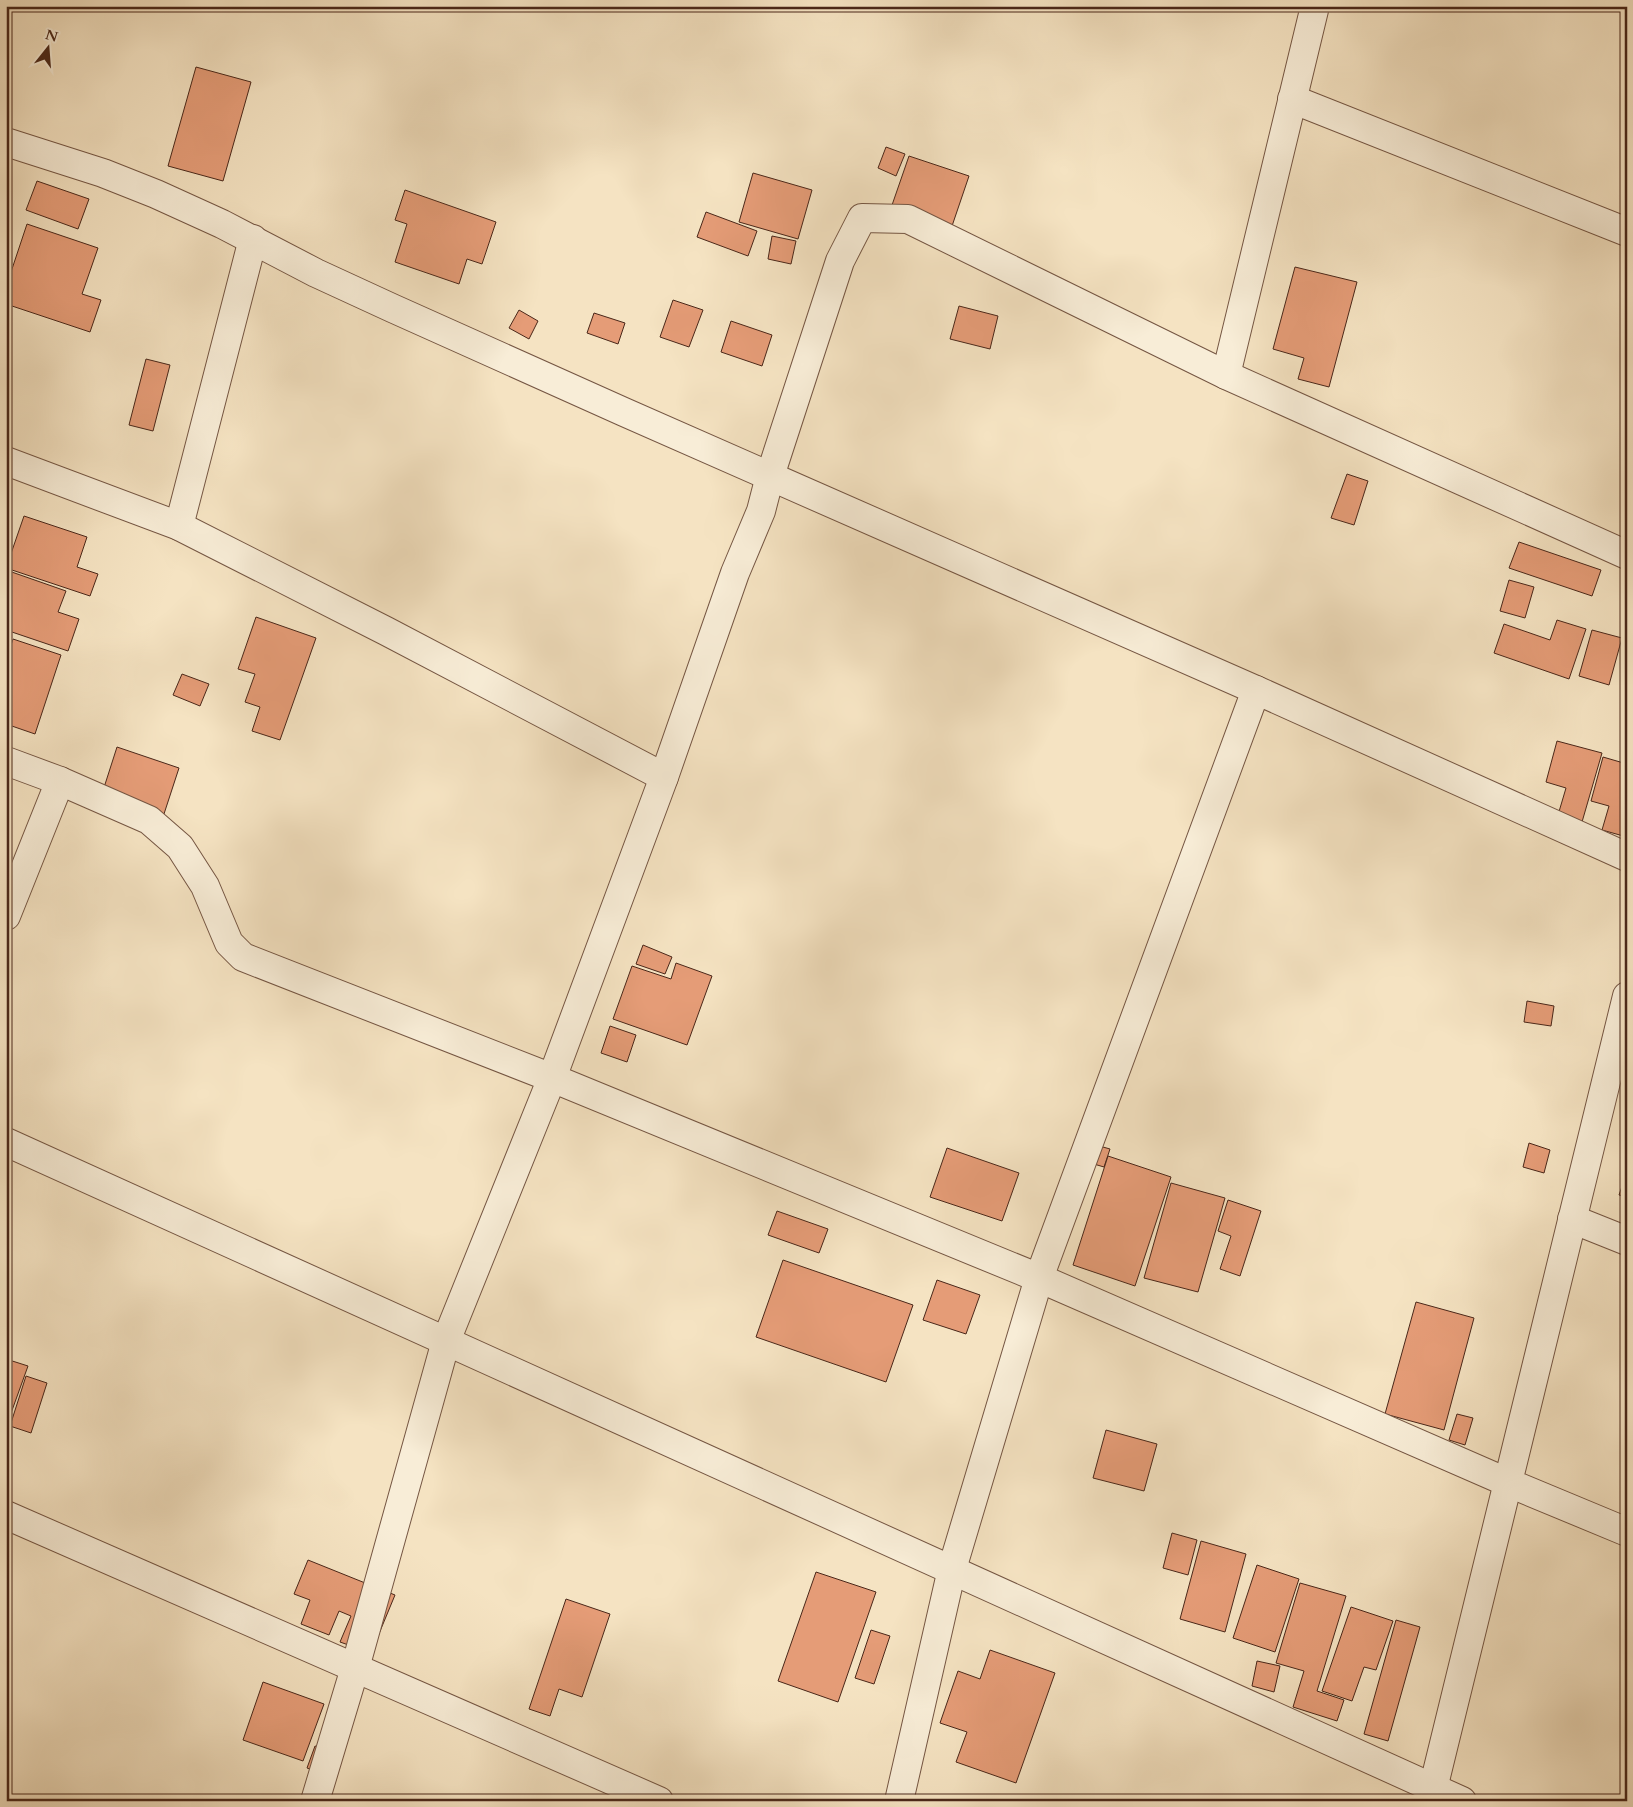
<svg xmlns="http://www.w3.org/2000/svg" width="1633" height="1807" viewBox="0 0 1633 1807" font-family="Cardo,serif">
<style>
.building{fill:#e59c77;stroke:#4a2719}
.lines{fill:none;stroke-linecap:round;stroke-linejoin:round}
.minor-casing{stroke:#755643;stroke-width:30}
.minor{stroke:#f8edd7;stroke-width:28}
</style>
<rect width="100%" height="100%" fill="#f5e3c2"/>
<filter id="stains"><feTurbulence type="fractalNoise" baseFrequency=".004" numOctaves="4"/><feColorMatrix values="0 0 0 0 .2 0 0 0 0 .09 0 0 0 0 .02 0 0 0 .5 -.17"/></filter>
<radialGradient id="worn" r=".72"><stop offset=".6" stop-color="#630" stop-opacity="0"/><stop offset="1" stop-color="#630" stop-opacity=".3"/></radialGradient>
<!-- building -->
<g class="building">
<path d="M196 67 251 82 223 181 168 166Z"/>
<path d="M886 147 905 154 896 176 878 168Z"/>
<path d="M909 156 969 176 951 229 891 208Z"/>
<path d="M753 173 812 190 798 239 739 222Z"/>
<path d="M37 181 89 199 78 229 26 210Z"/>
<path d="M405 190 496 222 482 264 467 259 459 284 395 262 407 224 395 220Z"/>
<path d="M706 212 757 231 748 256 697 237Z"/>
<path d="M27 224 98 248 82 294 101 300 90 332 6 304V287Z"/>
<path d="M772 236 796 241 791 264 768 259Z"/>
<path d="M1295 267 1357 282 1329 387 1298 379 1304 358 1273 349Z"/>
<path d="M673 300 703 310 689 347 660 337Z"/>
<path d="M959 306 998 316 990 349 950 339Z"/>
<path d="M519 310 538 321 529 339 509 328Z"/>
<path d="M594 313 625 323 618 344 587 333Z"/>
<path d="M731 321 772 335 762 366 721 352Z"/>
<path d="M146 359 170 365 153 431 129 425Z"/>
<path d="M1347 474 1368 481 1354 525 1331 518Z"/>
<path d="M24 516 87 537 77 567 98 574 90 596 6 568Z"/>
<path d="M1519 542 1601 570 1592 596 1509 568Z"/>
<path d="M6 570 66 591 58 612 79 619 68 651 6 630Z"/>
<path d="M1509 580 1534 587 1525 618 1500 611Z"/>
<path d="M256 617 316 638 280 740 252 731 260 707 245 702 255 674 238 669Z"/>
<path d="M1557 620 1586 629 1569 679 1494 653 1504 624 1550 640Z"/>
<path d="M1592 630 1622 638 1609 685 1579 676Z"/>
<path d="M13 639 61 655 35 734 6 724V661Z"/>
<path d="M182 674 209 684 200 706 173 695Z"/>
<path d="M1557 741 1602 753 1582 822 1558 815 1566 788 1546 782Z"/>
<path d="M117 747 179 768 162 820 100 800Z"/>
<path d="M1603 757 1627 764V837L1602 830 1609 806 1591 801Z"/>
<path d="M643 945 672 957 665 974 636 964Z"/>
<path d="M676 963 712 976 687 1045 613 1019 632 966 671 979Z"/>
<path d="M1527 1001 1554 1006 1551 1026 1524 1022Z"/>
<path d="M610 1026 636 1035 627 1062 601 1053Z"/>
<path d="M1082 1141 1110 1149 1104 1167 1077 1159Z"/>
<path d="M1529 1143 1550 1150 1544 1173 1523 1167Z"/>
<path d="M947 1148 1019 1173 1002 1221 930 1197Z"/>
<path d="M1108 1156 1171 1177 1135 1286 1073 1265Z"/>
<path d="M1627 1172V1197L1619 1195Z"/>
<path d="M1171 1183 1225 1198 1198 1292 1144 1278Z"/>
<path d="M1228 1200 1261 1211 1240 1276 1220 1269 1231 1236 1218 1231Z"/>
<path d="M777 1211 828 1229 819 1253 768 1235Z"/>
<path d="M783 1260 913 1305 886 1382 756 1337Z"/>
<path d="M937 1280 980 1295 966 1334 923 1320Z"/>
<path d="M1416 1302 1474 1318 1444 1430 1385 1414Z"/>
<path d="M6 1359 28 1366 6 1427Z"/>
<path d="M26 1376 47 1383 31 1433 10 1426Z"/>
<path d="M1457 1414 1473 1418 1465 1445 1449 1440Z"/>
<path d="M1106 1430 1157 1444 1144 1491 1093 1478Z"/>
<path d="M1172 1533 1197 1540 1188 1575 1163 1568Z"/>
<path d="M1201 1541 1246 1554 1225 1632 1180 1619Z"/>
<path d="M308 1560 395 1595 371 1653 340 1642 351 1616 339 1611 329 1635 301 1624 310 1600 294 1594Z"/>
<path d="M1257 1565 1299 1579 1275 1652 1233 1638Z"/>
<path d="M816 1572 876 1592 838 1702 778 1681Z"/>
<path d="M1300 1583 1346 1596 1317 1691 1344 1700 1337 1721 1293 1707 1304 1671 1276 1663Z"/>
<path d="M566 1599 610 1614 582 1697 559 1689 550 1716 529 1709Z"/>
<path d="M1351 1607 1393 1621 1376 1670 1364 1667 1352 1701 1322 1691Z"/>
<path d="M1396 1620 1420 1627 1388 1741 1364 1734Z"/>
<path d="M871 1630 890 1636 874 1684 855 1678Z"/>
<path d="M990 1650 1055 1673 1016 1783 956 1762 967 1732 940 1723 958 1671 980 1679Z"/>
<path d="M1257 1661 1280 1666 1274 1692 1252 1686Z"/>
<path d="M263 1682 324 1704 303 1761 243 1740Z"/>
<path d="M315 1746 331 1751 323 1774 307 1768Z"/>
</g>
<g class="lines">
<defs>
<g id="minor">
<path d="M1292 99 1627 232"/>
<path d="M6 142 103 173 156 194 222 224 316 273 392 308 624 412 1256 690 1627 857"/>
<path d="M1226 375 1315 6"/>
<path d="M6 461 179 526 386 631 664 777"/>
<path d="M179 526 253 239"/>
<path d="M6 761 60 781 149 820 180 847 205 886 229 943 243 957 552 1078 1039 1278 1509 1483 1627 1532"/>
<path d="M6 916 60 781"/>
<path d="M6 1142 1462 1801"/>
<path d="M1572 1219 1627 1241"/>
<path d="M6 1515 659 1801"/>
<path d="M315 1801 355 1668 446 1341 552 1078 664 777 735 573 761 511 770 476 840 261 862 218 908 219 1226 375 1627 555"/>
<path d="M899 1801 952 1569 1039 1278 1256 690"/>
<path d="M1430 1801 1627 996"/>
</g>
</defs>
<!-- minor casing -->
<use href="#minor" class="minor-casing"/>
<!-- minor -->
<use href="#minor" class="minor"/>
</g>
<!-- margin -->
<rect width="1633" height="1807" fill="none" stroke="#f5e3c2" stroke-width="25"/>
<rect x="8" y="8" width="1618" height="1792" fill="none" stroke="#4a2719" stroke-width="2.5"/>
<rect x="12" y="12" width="1608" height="1782" fill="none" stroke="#4a2719"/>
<!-- north arrow -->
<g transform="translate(48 48) rotate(17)" stroke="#f8edd7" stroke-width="4" paint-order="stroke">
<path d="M0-4L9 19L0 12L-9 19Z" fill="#4a2719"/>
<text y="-8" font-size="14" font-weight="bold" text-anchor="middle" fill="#4a2719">N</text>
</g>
<rect width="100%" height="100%" filter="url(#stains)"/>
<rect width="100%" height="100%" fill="url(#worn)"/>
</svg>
